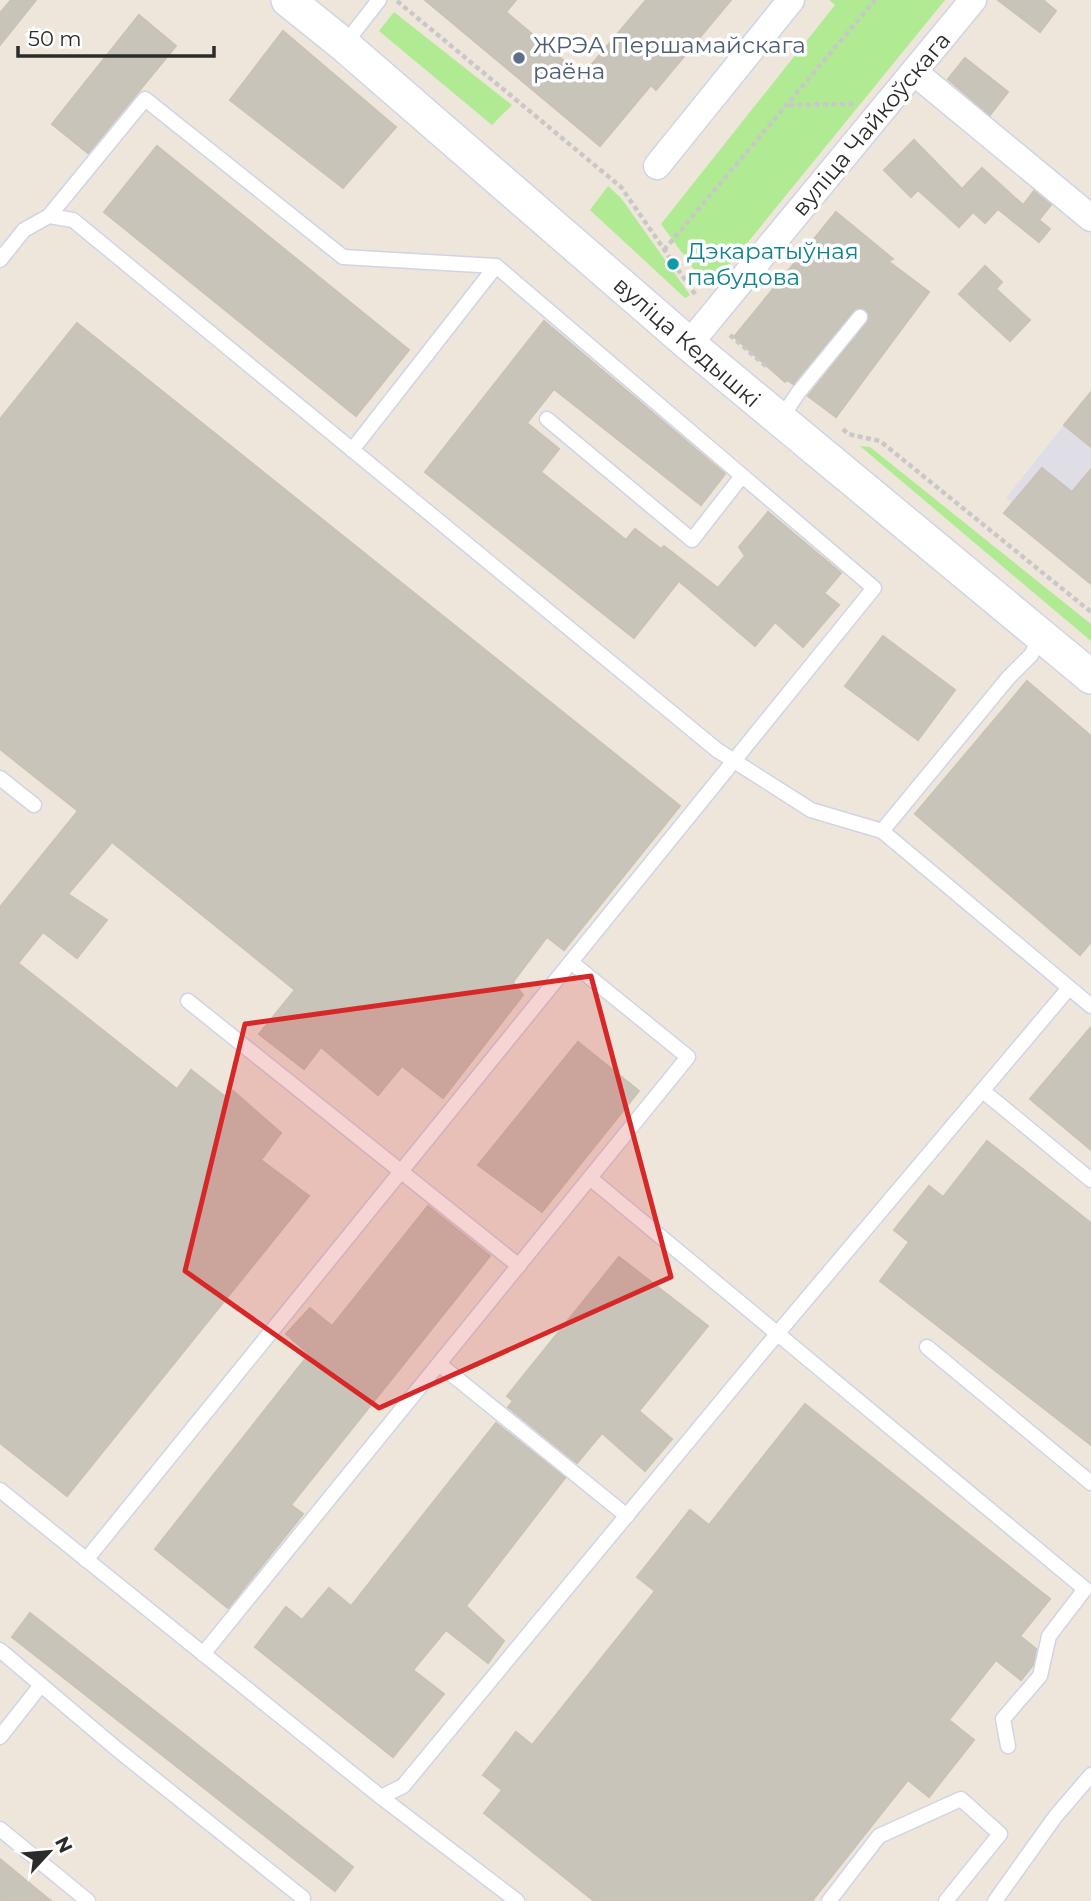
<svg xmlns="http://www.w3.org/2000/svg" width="1091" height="1901" viewBox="0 0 1091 1901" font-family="Montserrat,sans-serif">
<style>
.industrial{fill:#dfdde6}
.green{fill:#b0ea92}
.building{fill:#c9c4ba;stroke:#cac2b5;stroke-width:2}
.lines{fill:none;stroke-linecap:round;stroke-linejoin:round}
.service-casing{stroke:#d0d4e5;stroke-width:17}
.minor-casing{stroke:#d0d4e5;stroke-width:29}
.tertiary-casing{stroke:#d0d4e5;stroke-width:36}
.path{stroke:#c8c8c8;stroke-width:4.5;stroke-dasharray:5 3.5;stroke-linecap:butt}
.service{stroke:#fff;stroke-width:14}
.minor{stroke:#fff;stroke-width:26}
.tertiary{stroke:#fff;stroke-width:33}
.marked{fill:#d62828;fill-opacity:0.2;stroke:#d62828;stroke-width:5;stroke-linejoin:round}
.service-dot{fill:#5c6f8a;stroke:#fff;stroke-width:2.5}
.culture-dot{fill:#0f9aa8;stroke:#fff;stroke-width:2.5}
.labels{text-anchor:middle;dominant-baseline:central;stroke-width:7;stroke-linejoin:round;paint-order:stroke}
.service-label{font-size:23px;fill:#4e5e75;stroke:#fff;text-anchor:start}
.street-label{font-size:23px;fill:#2b2b2b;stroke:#fff}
.culture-label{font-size:23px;fill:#0d838f;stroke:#fff;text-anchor:start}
</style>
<rect width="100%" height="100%" fill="#eee6db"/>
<!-- industrial -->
<path class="industrial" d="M1091 391V584L1004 513 1013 503 1006 498Z"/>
<!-- green -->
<g class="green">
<path d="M829 0H945L709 290 661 224 835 5Z"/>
<path d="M394 12 512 105 492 125 379 31Z"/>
<path d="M608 186 621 198 690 295 685 298 590 210Z"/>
<path d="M860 446 870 447 1091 624V641Z"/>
</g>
<!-- building -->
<g class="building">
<path d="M11 0H36L0 45V13Z"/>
<path d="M425 0H516L506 12 582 76 646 0H731L656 90 651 85 600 146Z"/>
<path d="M998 0H1043L1056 11 1040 32Z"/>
<path d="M139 15 176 46 88 153 52 124Z"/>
<path d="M283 31 396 127 343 188 230 100Z"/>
<path d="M965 58 1008 92 990 115 948 79Z"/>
<path d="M914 140 962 189 982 168 1023 205 1034 191 1051 205 1039 220 1050 229 1039 242 998 209 985 223 973 212 959 227 918 190 911 197 884 170Z"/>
<path d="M157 146 409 350 356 416 104 212Z"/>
<path d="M836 212 893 259 888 261 929 292 836 417 808 396 867 323 869 314 865 309 857 308 853 311 793 384 787 380 785 382 734 337Z"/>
<path d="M985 266 1002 282 996 289 1030 320 1010 341 959 294Z"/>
<path d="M544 321 725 474 701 505 554 389 527 423 559 449 541 472 626 540 635 529 661 549 664 546 718 588 745 556 739 547 768 512 841 573 824 593 839 605 803 647 775 622 755 646 679 581 634 638 425 472Z"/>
<path d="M77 323 680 806 564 950 547 937 513 982 523 995 443 1098 402 1066 378 1095 321 1047 304 1069 259 1034 295 990 112 842 68 894 107 920 77 958 43 932 18 963 177 1089 191 1070 227 1098 233 1091 281 1133 261 1160 309 1196 67 1496 0 1443V907L78 811 0 749V419Z"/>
<path d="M1091 392V447L1064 425Z"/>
<path d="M1042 468 1072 492 1091 469V584L1004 513Z"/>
<path d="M883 636 955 690 918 740 845 686Z"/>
<path d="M1027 681 1091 736V942L1080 955 915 814Z"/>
<path d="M1091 1027V1150L1030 1099Z"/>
<path d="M578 1042 639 1091 542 1212 478 1165Z"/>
<path d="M987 1141 1091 1223V1445L880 1281 909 1242 894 1230 929 1186 943 1197Z"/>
<path d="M428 1206 490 1256 291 1505 303 1514 228 1608 155 1549 309 1354 286 1334 310 1308 332 1326Z"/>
<path d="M619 1257 708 1326 639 1411 672 1439 645 1471 602 1433 577 1463 508 1407 513 1401 507 1396Z"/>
<path d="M805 1404 1050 1599 1020 1636 1036 1649 1033 1665 1021 1680 996 1660 949 1720 974 1740 929 1797 908 1780 812 1901H594L484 1813 502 1790 483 1775 516 1732 532 1745 655 1591 637 1577 690 1510 709 1525Z"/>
<path d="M496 1423 565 1478 466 1606 504 1641 488 1663 446 1630 413 1670 444 1694 393 1757 255 1647 286 1607 302 1620 329 1588 351 1606Z"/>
<path d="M30 1613 353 1867 335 1891 12 1637Z"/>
<path d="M0 1859 51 1901H0Z"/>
</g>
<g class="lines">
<defs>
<g id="service">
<path d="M344 45 379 0"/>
<path d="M49 216 145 99 343 257 496 266"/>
<path d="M0 260 24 230 49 216 73 220 717 750 811 810 882 831 1091 1006"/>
<path d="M547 419 692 540 742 476"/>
<path d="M780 420 798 393 860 317"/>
<path d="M0 778 34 805"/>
<path d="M882 831 1009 677 1031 655 1041 636"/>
<path d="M188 1001 519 1266"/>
<path d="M983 1091 1091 1180"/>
<path d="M590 1178 1085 1589 1049 1636 1040 1676 1003 1719 1008 1746"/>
<path d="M927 1347 1091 1483"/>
<path d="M439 1364 627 1516"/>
<path d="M0 1490 381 1797 403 1786 777 1334 1069 988"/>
<path d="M86 1560 874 588 496 266 352 450"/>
<path d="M0 1650 118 1750 303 1898"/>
<path d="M203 1654 688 1057 571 962"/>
<path d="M0 1737 41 1685"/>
<path d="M381 1797 517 1901"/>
<path d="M0 1829 88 1901"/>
<path d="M829 1901 879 1836 961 1799 1000 1834 946 1901"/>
<path d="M995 1901 1055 1817 1091 1775"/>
</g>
<g id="minor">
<path d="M914 72 1091 218"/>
<path d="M657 166 791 0"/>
<path d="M689 344 973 0"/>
</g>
<path id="tertiary" d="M288 0 344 45 689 344 1091 677"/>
</defs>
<!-- service casing -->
<use href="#service" class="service-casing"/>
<!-- minor casing -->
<use href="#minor" class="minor-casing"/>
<!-- tertiary casing -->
<use href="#tertiary" class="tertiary-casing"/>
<!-- path -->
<g class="path">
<path d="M397 1 621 187 697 297"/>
<path d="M789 105 854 104"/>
<path d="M664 250 875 0"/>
<path d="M730 335 768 368"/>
<path d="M843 429 848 434 880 441 1091 612"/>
</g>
<!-- service -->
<use href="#service" class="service"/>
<!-- minor -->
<use href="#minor" class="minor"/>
<!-- tertiary -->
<use href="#tertiary" class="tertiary"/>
</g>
<!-- marked area -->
<path class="marked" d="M591 976 671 1277 379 1408 185 1271 245 1024Z"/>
<!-- markers -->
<circle class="service-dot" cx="519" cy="58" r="7"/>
<circle class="culture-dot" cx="673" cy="264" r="7"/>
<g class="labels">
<!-- service labels -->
<g class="service-label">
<text x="533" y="45">ЖРЭА Першамайскага<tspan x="533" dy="26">раёна</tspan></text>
</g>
<!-- street labels -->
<g class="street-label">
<text transform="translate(871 124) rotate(-50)">вуліца Чайкоўскага</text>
<text transform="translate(687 342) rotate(41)">вуліца Кедышкі</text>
</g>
<!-- culture labels -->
<g class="culture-label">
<text x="687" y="251">Дэкаратыўная<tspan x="687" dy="26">пабудова</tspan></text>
</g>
</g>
<!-- north arrow -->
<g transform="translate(49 1852) rotate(64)" stroke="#ffffff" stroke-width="5" paint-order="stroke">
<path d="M0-5L12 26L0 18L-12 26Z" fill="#2b2b2b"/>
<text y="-10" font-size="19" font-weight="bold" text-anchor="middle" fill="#2b2b2b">N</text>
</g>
<!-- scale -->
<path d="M18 46v10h196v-10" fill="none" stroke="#2b2b2b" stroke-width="3.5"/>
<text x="28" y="46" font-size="21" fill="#2b2b2b" stroke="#ffffff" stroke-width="5" paint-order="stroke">50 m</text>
</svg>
